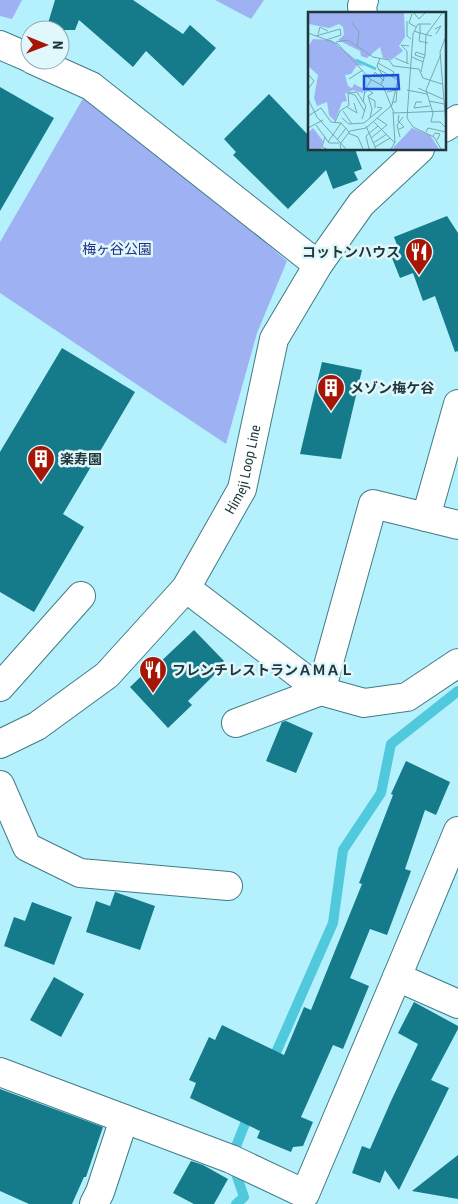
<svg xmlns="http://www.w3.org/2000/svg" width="458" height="1204" viewBox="0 0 458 1204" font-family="'Roboto Condensed','Noto Sans JP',sans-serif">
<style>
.green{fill:#9eb2f3}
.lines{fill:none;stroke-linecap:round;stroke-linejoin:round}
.stream{stroke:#51c9dd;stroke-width:10}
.building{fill:#157a89}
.street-casing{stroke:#417b86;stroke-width:30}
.secondary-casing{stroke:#417b86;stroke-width:30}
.street{stroke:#fff;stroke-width:28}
.secondary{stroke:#fff;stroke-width:28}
.labels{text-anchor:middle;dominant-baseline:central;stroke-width:5;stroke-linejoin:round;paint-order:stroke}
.park-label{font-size:14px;fill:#232f82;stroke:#e0f7fb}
.poi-label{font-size:14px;font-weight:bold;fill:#1f373c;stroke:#e0f7fb;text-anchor:start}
.street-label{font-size:14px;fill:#1f373c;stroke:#e0f7fb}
.inset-river{fill:none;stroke:#51c9dd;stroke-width:2.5}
.inset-road{fill:none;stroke:#78a7af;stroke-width:1}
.view{fill:#1d4ed8;fill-opacity:0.15;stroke:#1d4ed8;stroke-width:2.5}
.inset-edge{fill:none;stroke:#1f373c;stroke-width:2.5}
</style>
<rect width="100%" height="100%" fill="#b4f1fc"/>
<!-- green -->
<g class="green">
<path d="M0 0H22L12 19 0 16Z"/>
<path d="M215 0H264L251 19Z"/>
<path d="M85 95 156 150 287 261 257 333 226 444 0 293V242Z"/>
</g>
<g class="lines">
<!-- stream -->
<g class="stream">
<path d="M271 1064 333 923 343 850 381 793 391 744 458 691"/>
<path d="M236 1204 244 1197 231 1159 250 1111"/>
</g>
</g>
<!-- building -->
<g class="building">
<path d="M55 0H133L183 34 190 25 216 48 183 86 146 51 133 67 79 20 75 30H46Z"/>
<path d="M0 87 54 118 0 211Z"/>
<path d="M269 94 309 136V149H355L362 169 354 172 358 180 333 189 326 170 288 209 233 155 236 152 224 139Z"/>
<path d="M447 216 458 233V351L455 352 435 296 423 301 413 273 400 278 388 248 397 245 394 237Z"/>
<path d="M62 348 135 392 63 514 84 527 34 612 0 592V452Z"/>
<path d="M322 362 362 370 341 459 300 454Z"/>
<path d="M194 630 226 663 188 701 192 705 168 728 130 687 154 664 156 666Z"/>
<path d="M286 721 313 733 296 773 266 761 282 722Z"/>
<path d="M406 761 450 782 436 815 425 810 405 869 411 871 387 935 370 929 350 978 369 986 343 1049 333 1045 301 1117 313 1122 303 1146 293 1147 291 1152 257 1138 260 1131 190 1098 196 1083 189 1080 209 1037 215 1040 222 1025 284 1055 304 1007 311 1010 362 884 359 883 393 795 391 794Z"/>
<path d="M115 892 155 906 140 950 86 932 96 901 110 906Z"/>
<path d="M32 902 72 917 54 965 4 946 14 917 25 921Z"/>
<path d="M54 977 84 994 61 1037 30 1020Z"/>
<path d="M414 1002 458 1026V1029L431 1080 449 1088 399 1190 385 1170 380 1183 352 1173 362 1146 370 1149 391 1101 418 1044 398 1033Z"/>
<path d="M0 1089 103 1127 86 1177H84L72 1204H29L0 1191Z"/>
<path d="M458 1155V1199L412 1191Z"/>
<path d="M191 1161 203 1165 228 1179 214 1204H194L173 1193Z"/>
</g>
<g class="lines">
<defs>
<g id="street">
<path d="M363 14 362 6 364 0"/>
<path d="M0 45 30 58"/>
<path d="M33 60 91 86 318 265"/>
<path d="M426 517 458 404"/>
<path d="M186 588 321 691 364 703 407 697 458 663"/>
<path d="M0 687 81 596"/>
<path d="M236 723 321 691 373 504 458 525"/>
<path d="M0 785 27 847 80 873 228 886"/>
<path d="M397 977 458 1004"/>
<path d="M0 1072 231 1159 305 1194 397 977 458 831"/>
<path d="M94 1204 100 1192 124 1119"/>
</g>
<g id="secondary">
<path d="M444 128 458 119"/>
<path id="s1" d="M0 744 37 726 107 675 186 588 242 489 274 339 318 265 361 204 420 149"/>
</g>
</defs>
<!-- street casing -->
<use href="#street" class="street-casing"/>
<!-- secondary casing -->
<use href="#secondary" class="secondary-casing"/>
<!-- street -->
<use href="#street" class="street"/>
<!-- secondary -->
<use href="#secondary" class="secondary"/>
</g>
<!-- icons -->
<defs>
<symbol id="restaurant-pin" viewBox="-11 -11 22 30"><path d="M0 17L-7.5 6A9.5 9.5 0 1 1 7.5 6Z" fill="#a71504" stroke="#e0f7fb"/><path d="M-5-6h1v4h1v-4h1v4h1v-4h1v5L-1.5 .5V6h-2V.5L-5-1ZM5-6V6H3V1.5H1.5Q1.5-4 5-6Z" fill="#fff"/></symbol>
<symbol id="building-pin" viewBox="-11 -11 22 30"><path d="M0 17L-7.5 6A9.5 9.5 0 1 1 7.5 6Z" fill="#a71504" stroke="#e0f7fb"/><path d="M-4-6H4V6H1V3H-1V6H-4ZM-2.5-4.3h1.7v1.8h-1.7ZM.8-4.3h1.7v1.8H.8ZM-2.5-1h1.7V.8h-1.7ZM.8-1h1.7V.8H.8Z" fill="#fff"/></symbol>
</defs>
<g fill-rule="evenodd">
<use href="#restaurant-pin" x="403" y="236" width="32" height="43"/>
<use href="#building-pin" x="315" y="372" width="32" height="43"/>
<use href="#building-pin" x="25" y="443" width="32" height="43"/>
<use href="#restaurant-pin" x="137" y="654" width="32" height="43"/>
</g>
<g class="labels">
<!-- park labels -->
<g class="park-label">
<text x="117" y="249">梅ヶ谷公園</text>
</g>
<!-- poi labels -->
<g class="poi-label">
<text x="400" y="252" text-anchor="end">コットンハウス</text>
<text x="350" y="388">メゾン梅ケ谷</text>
<text x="60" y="459">楽寿園</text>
<text x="172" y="670">フレンチレストランＡＭＡＬ</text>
</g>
<!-- street labels -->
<g class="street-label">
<text stroke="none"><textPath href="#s1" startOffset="378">Himeji Loop Line</textPath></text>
</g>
</g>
<!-- overview -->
<g transform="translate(308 12)">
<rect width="138" height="138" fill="#b4f1fc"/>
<path d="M0 0H96L97 25 91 34 95 39 83 48 75 46 72 35 59 46 53 44 52 39 30 28 36 23 35 15 31 12 21 16 1 12ZM5 27 23 28 56 54 49 53 43 62 37 63 40 74 44 76 46 72 56 77 55 81 45 78 37 82 39 89 34 90 27 109 21 103 19 90 9 94 6 86 10 63 0 54V35ZM5 116 15 129 13 137H0V121ZM104 116 122 123 131 137H84Z" fill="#9eb2f3"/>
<path class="inset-river" d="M48 48 68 57"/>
<path class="inset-road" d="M105 0 111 7 118 0M104 2 101 11 108 15M99 9V24L103 27M44 11 51 20 49 35M112 12V21L124 24M123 12H110L105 22 99 106 105 115 126 125 133 137M127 17 133 14 128 22M106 19 112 21 111 29 120 31M0 21 30 32 62 67 75 74 86 101 138 99M10 22 12 15 20 19M8 24 32 17 33 23 18 28M138 24 132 40 138 113M28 30 40 28 65 45 81 48 85 54 111 57 115 66 134 72M133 42 118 78 125 101 123 110H132L138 116M117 43 118 23 135 0M104 45 115 50 113 60M72 46 69 54 76 66 73 72M87 46 101 52M115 50 117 43 108 40 107 43 116 46M70 51 86 60 84 65M99 51V39L93 33 101 34M0 62 6 69 0 77M71 65 66 63 67 60 76 69M41 67 55 58M110 76 135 87M99 78 119 82M79 80 89 78 88 90H85M40 81 49 80 58 94 54 107M40 81 47 83 57 100M56 81 60 78 65 81 60 84 64 97 62 106M60 85 67 89V96M0 87 9 105 38 137M121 89 136 92M55 90 57 78 63 68M114 90H108L106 96 122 94M39 95 49 101 46 91M35 99 44 112M0 104 13 96 23 110 33 111 41 120M34 106 41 112 56 111 74 96 69 95M27 110 32 99 41 93 40 81M66 110 87 131M8 113 21 131H31M58 114 68 137M0 116 15 108M91 117 96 115 90 109 91 103M118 120 120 116 138 120M40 121 50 125 55 137M125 124 127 121 132 122 129 128M17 125 14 135 19 137M92 125 89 113 95 105M63 126 79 113 69 106M29 128 38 116M20 130 33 111M65 131 79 122M67 135 82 126M33 137 32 132 42 119 58 116 84 93 90 68 70 57M61 137 58 124 70 114M83 137 87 130 85 100"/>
<path class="view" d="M90 63 91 77H56V64Z"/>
<rect width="138" height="138" class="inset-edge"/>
</g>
<!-- north arrow -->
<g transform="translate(45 45) rotate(91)"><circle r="24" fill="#e0f7fb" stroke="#93aaaf"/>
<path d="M0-4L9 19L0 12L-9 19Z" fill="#a71504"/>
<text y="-8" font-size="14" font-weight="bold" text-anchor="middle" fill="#1f373c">N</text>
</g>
</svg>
